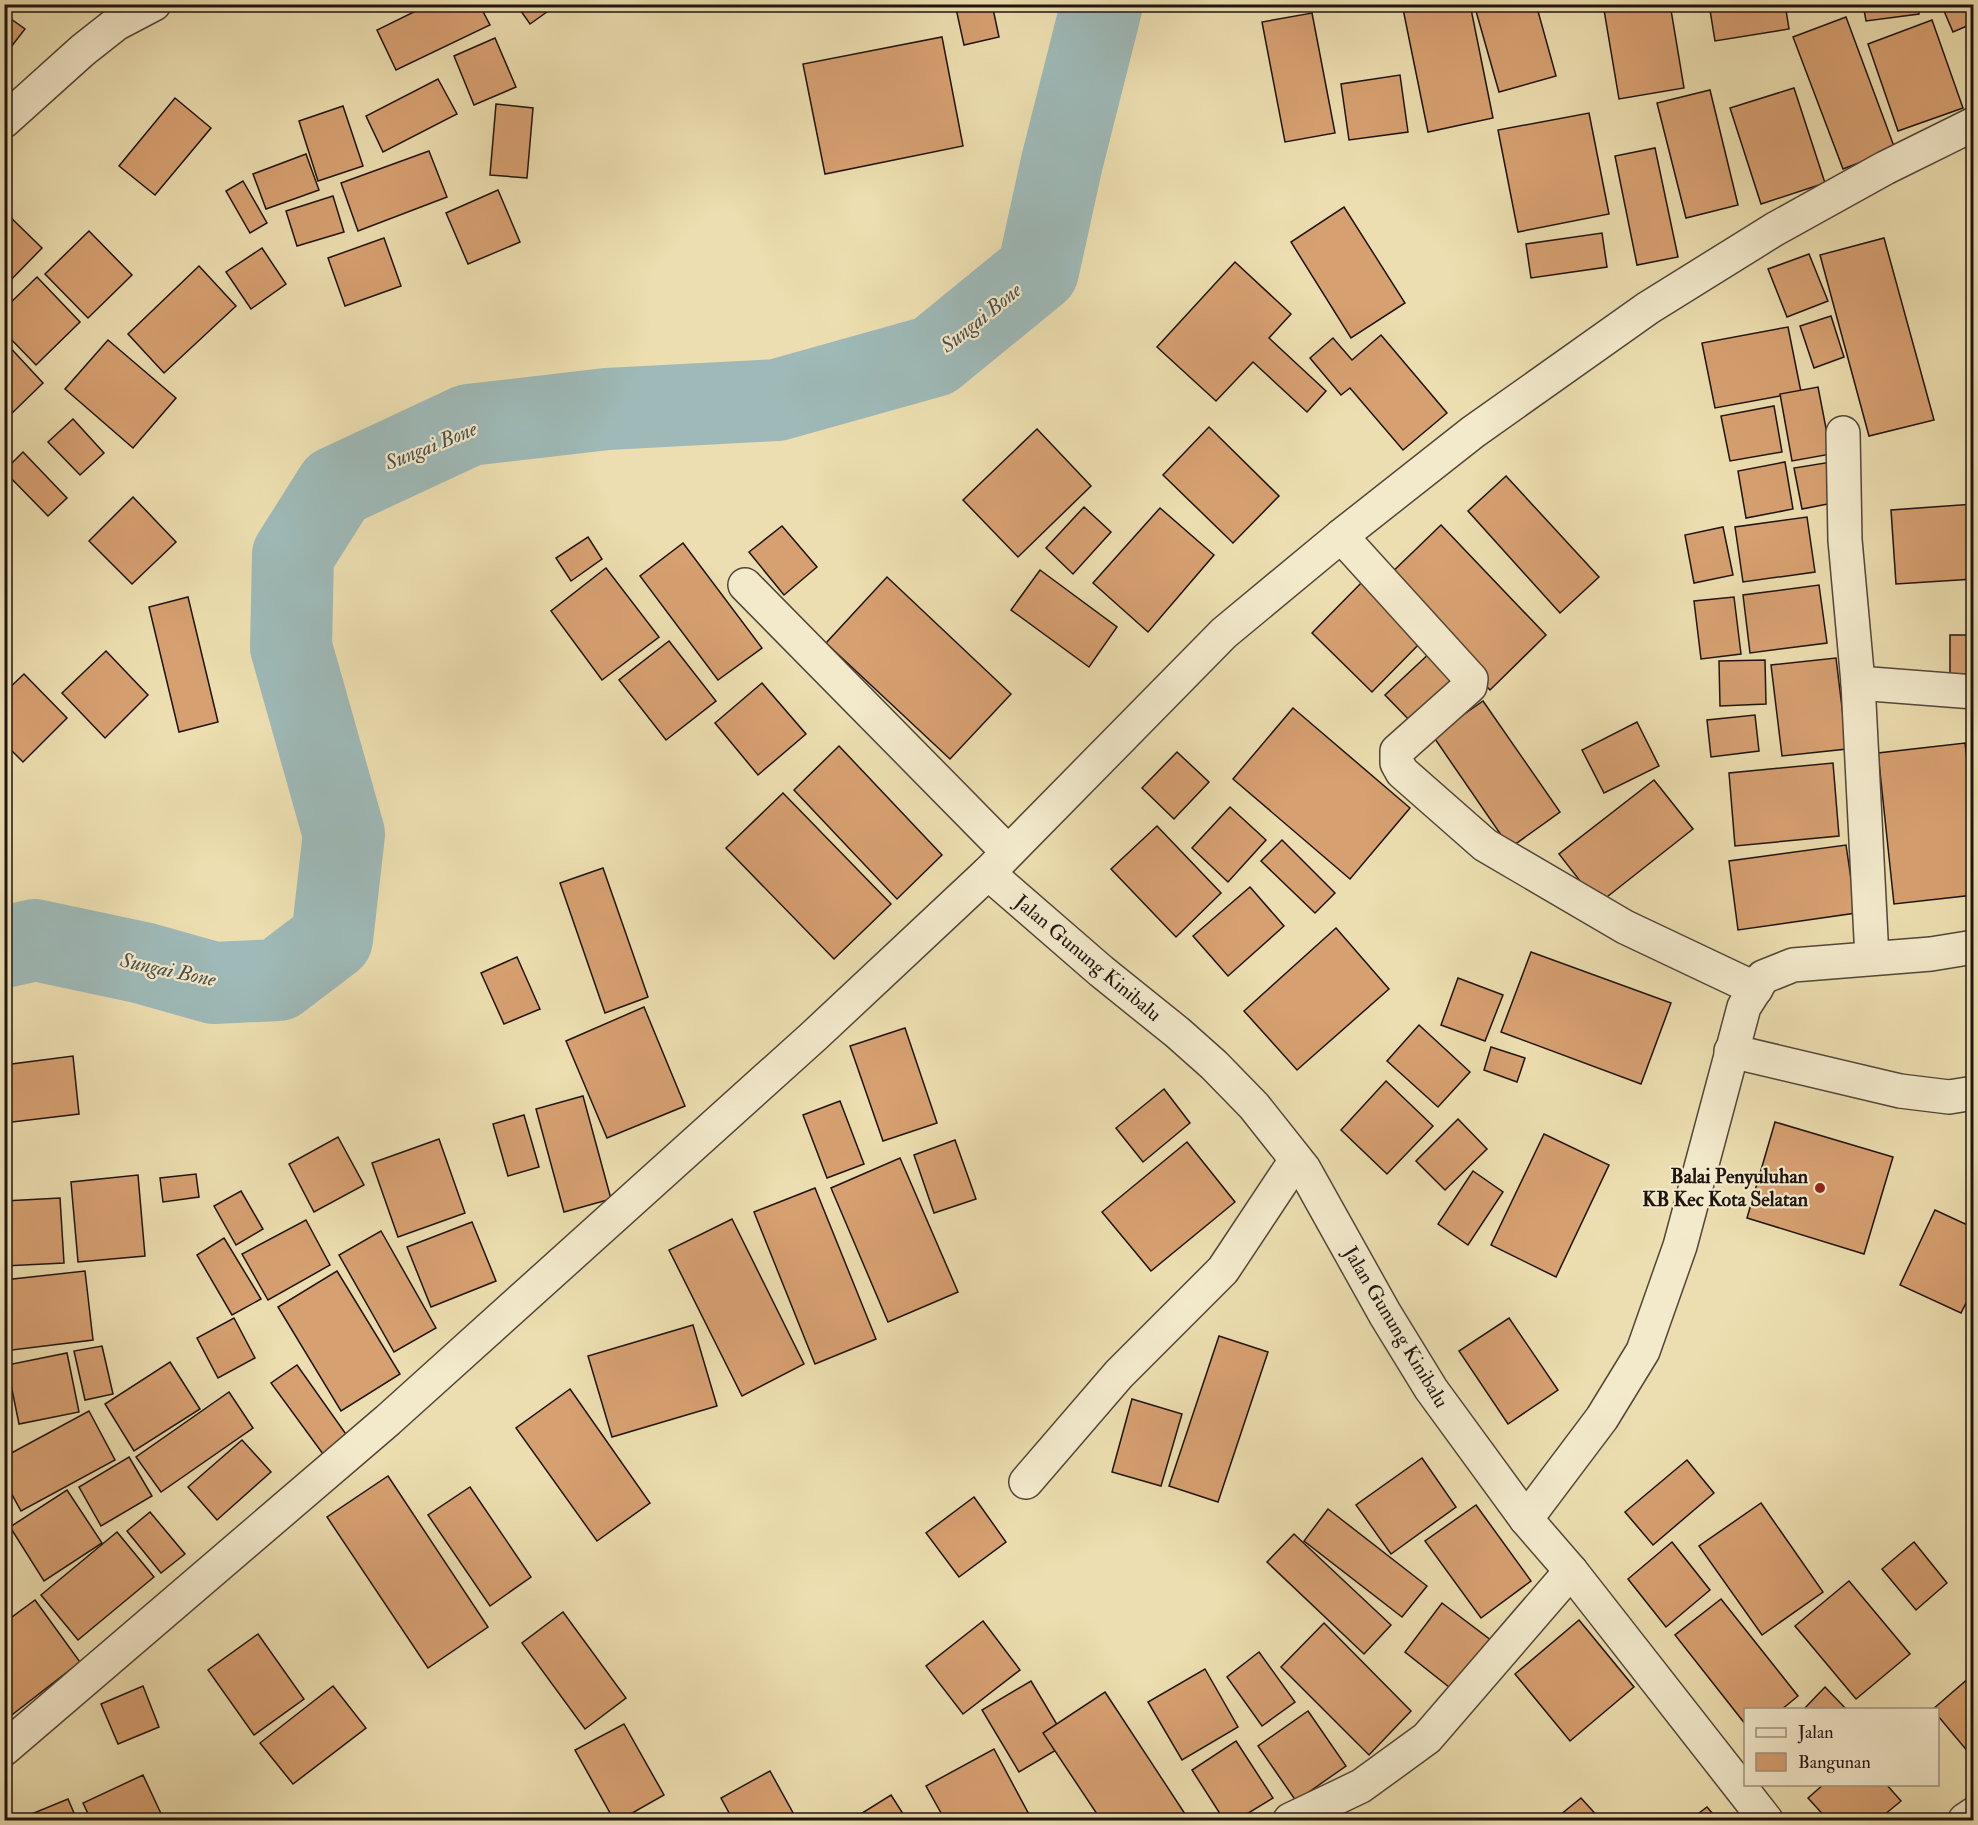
<svg xmlns="http://www.w3.org/2000/svg" width="1978" height="1825" viewBox="0 0 1978 1825" font-family="'IM FELL Double Pica',serif">
<style>
.lines{fill:none;stroke-linecap:round;stroke-linejoin:round}
.river{stroke:#9eb9b7;stroke-width:82}
.building{fill:#d7a071;stroke:#1f1410;stroke-width:1.5}
.minor-casing{stroke:#524638;stroke-width:36}
.tertiary-casing{stroke:#524638;stroke-width:36}
.minor{stroke:#f3eacc;stroke-width:33}
.tertiary{stroke:#f3eacc;stroke-width:33}
.poi-dot{fill:#8f2418;stroke:#f3eacc;stroke-width:2}
.labels{text-anchor:middle;dominant-baseline:central;stroke-width:4.5;stroke-linejoin:round;paint-order:stroke}
.street-label{font-size:20px;fill:#1f1410;stroke:#f3eacc}
.poi-label{font-size:20px;font-weight:bold;fill:#1f1410;stroke:#f3eacc;text-anchor:end}
.water-label{font-size:21px;font-style:italic;fill:#4b4e4a;stroke:#f3eacc}
</style>
<rect width="100%" height="100%" fill="#ecdeb0"/>
<filter id="stains"><feTurbulence type="fractalNoise" baseFrequency=".00333" numOctaves="4"/><feColorMatrix values="0 0 0 0 .2 0 0 0 0 .09 0 0 0 0 .02 0 0 0 .5 -.17"/></filter>
<radialGradient id="worn" r=".72"><stop offset=".6" stop-color="#630" stop-opacity="0"/><stop offset="1" stop-color="#630" stop-opacity=".3"/></radialGradient>
<g class="lines">
<!-- river -->
<path class="river" d="M4 947 35 940 143 963 214 983 278 980 332 939 344 834 291 647 293 555 336 487 469 425 607 409 777 400 934 356 1038 271 1062 162 1102 4"/>
</g>
<!-- building -->
<g class="building">
<path d="M430 4H479L490 25 396 70 377 30Z"/>
<path d="M516 4H558L530 24Z"/>
<path d="M955 4H992L999 37 964 45Z"/>
<path d="M1402 4H1470L1493 118 1428 132Z"/>
<path d="M1474 4H1536L1556 76 1499 92Z"/>
<path d="M1603 4H1670L1684 88 1619 99Z"/>
<path d="M1709 4H1785L1789 29 1715 41Z"/>
<path d="M1863 4H1918L1919 14 1866 21Z"/>
<path d="M1941 4H1974V23L1953 32Z"/>
<path d="M1312 13 1335 133 1285 142 1262 22Z"/>
<path d="M4 14 25 29 4 56Z"/>
<path d="M1846 17 1895 149 1843 169 1793 37Z"/>
<path d="M1932 20 1963 108 1898 131 1868 44Z"/>
<path d="M942 37 963 146 825 174 803 64Z"/>
<path d="M495 38 516 87 474 105 454 56Z"/>
<path d="M1400 75 1408 132 1349 140 1341 84Z"/>
<path d="M438 79 457 114 383 152 366 116Z"/>
<path d="M1794 88 1825 183 1761 204 1730 108Z"/>
<path d="M1710 90 1738 205 1686 218 1657 103Z"/>
<path d="M175 98 211 128 155 195 119 166Z"/>
<path d="M496 104 533 108 527 178 490 175Z"/>
<path d="M343 106 363 166 318 181 299 121Z"/>
<path d="M1589 113 1609 214 1518 232 1498 130Z"/>
<path d="M1655 148 1678 257 1637 265 1615 156Z"/>
<path d="M429 151 447 197 358 231 341 183Z"/>
<path d="M306 154 319 190 266 209 253 174Z"/>
<path d="M243 181 267 223 250 233 226 191Z"/>
<path d="M498 190 520 242 468 264 446 213Z"/>
<path d="M333 196 344 232 297 246 286 211Z"/>
<path d="M1344 207 1405 303 1351 338 1291 242Z"/>
<path d="M4 211 42 248 4 287Z"/>
<path d="M89 231 132 275 88 318 45 274Z"/>
<path d="M1602 233 1607 267 1531 278 1526 244Z"/>
<path d="M384 238 401 286 345 306 328 258Z"/>
<path d="M1884 238 1934 420 1869 436 1820 255Z"/>
<path d="M262 248 286 284 251 309 226 272Z"/>
<path d="M1809 254 1828 301 1787 317 1768 269Z"/>
<path d="M1235 262 1291 314 1269 338 1326 391 1307 412 1253 362 1216 401 1157 347Z"/>
<path d="M199 266 236 306 164 373 128 334Z"/>
<path d="M37 277 80 322 36 365 4 332V309Z"/>
<path d="M1831 316 1844 357 1814 368 1800 326Z"/>
<path d="M1788 327 1801 392 1715 408 1702 343Z"/>
<path d="M1381 335 1447 413 1403 450 1350 388 1341 395 1310 358 1333 338 1352 360Z"/>
<path d="M108 340 176 398 133 448 65 389Z"/>
<path d="M4 341 43 383 8 417 4 413Z"/>
<path d="M1818 387 1831 454 1792 461 1780 394Z"/>
<path d="M1774 406 1782 452 1730 461 1721 416Z"/>
<path d="M73 419 104 453 80 475 48 442Z"/>
<path d="M1209 427 1279 496 1233 543 1163 475Z"/>
<path d="M1037 429 1091 486 1018 557 963 500Z"/>
<path d="M23 452 67 498 48 516 4 471Z"/>
<path d="M1785 462 1793 509 1746 518 1738 471Z"/>
<path d="M1831 462 1838 502 1802 509 1794 468Z"/>
<path d="M1506 476 1599 577 1560 613 1468 511Z"/>
<path d="M133 497 176 542 132 584 89 541Z"/>
<path d="M1974 504V579L1896 584 1891 510Z"/>
<path d="M1084 507 1111 532 1073 574 1046 548Z"/>
<path d="M1160 508 1214 555 1148 632 1093 583Z"/>
<path d="M1807 517 1815 572 1743 582 1735 527Z"/>
<path d="M1441 525 1546 635 1490 690 1384 580Z"/>
<path d="M782 526 817 567 784 595 749 552Z"/>
<path d="M1723 527 1733 575 1694 583 1685 535Z"/>
<path d="M588 537 602 559 571 581 556 558Z"/>
<path d="M683 543 762 648 718 680 640 576Z"/>
<path d="M606 568 659 637 602 680 551 611Z"/>
<path d="M1040 570 1117 627 1089 667 1011 610Z"/>
<path d="M887 577 1011 694 950 759 826 643Z"/>
<path d="M1366 578 1425 638 1372 692 1312 633Z"/>
<path d="M1819 585 1827 643 1750 653 1743 595Z"/>
<path d="M188 597 218 722 179 732 149 607Z"/>
<path d="M1734 597 1741 654 1701 659 1694 601Z"/>
<rect x="1950" y="635" width="24" height="44"/>
<path d="M669 641 716 701 666 740 619 680Z"/>
<path d="M1434 649 1464 680 1415 726 1385 695Z"/>
<path d="M106 651 148 695 105 738 62 693Z"/>
<path d="M1836 658 1847 749 1782 756 1771 665Z"/>
<path d="M1765 660 1766 704 1720 706 1719 661Z"/>
<path d="M24 674 67 718 23 762 4 743V693Z"/>
<path d="M762 683 806 734 758 775 715 723Z"/>
<path d="M1483 701 1560 812 1510 848 1433 736Z"/>
<path d="M1293 708 1410 808 1350 879 1233 779Z"/>
<path d="M1755 715 1759 751 1711 757 1707 720Z"/>
<path d="M1637 722 1659 766 1604 793 1582 750Z"/>
<path d="M1965 743 1974 819V895L1894 904 1878 753Z"/>
<path d="M839 746 942 855 897 899 794 790Z"/>
<path d="M1177 752 1209 782 1174 819 1142 788Z"/>
<path d="M1833 763 1839 836 1735 846 1729 773Z"/>
<path d="M1654 780 1693 829 1598 904 1559 854Z"/>
<path d="M783 793 891 904 834 959 726 848Z"/>
<path d="M1230 807 1266 840 1228 882 1192 848Z"/>
<path d="M1157 826 1221 893 1176 937 1111 869Z"/>
<path d="M1282 840 1335 893 1315 913 1261 861Z"/>
<path d="M1846 845 1856 913 1738 930 1729 861Z"/>
<path d="M603 868 648 997 605 1013 560 883Z"/>
<path d="M1250 887 1284 926 1228 976 1193 936Z"/>
<path d="M1336 928 1389 989 1297 1070 1244 1011Z"/>
<path d="M1531 952 1671 1003 1641 1084 1501 1032Z"/>
<path d="M517 957 540 1009 504 1024 481 973Z"/>
<path d="M1458 978 1503 995 1485 1041 1441 1025Z"/>
<path d="M644 1007 685 1106 607 1138 566 1041Z"/>
<path d="M1419 1025 1470 1072 1438 1107 1387 1061Z"/>
<path d="M905 1028 937 1123 883 1141 850 1046Z"/>
<path d="M1491 1047 1525 1058 1517 1082 1484 1070Z"/>
<path d="M73 1056 79 1114 4 1123V1065Z"/>
<path d="M1386 1081 1433 1126 1387 1174 1341 1130Z"/>
<path d="M1164 1089 1190 1123 1143 1162 1116 1128Z"/>
<path d="M583 1096 611 1199 564 1212 536 1109Z"/>
<path d="M840 1101 864 1164 827 1178 803 1115Z"/>
<path d="M524 1115 539 1167 508 1176 493 1124Z"/>
<path d="M1458 1119 1487 1149 1445 1190 1416 1161Z"/>
<path d="M1775 1122 1893 1157 1864 1254 1747 1218Z"/>
<path d="M1544 1134 1609 1165 1556 1277 1491 1245Z"/>
<path d="M338 1137 364 1185 314 1212 289 1164Z"/>
<path d="M439 1139 465 1213 398 1237 372 1163Z"/>
<path d="M955 1140 976 1199 934 1213 914 1155Z"/>
<path d="M1187 1142 1235 1202 1151 1271 1102 1212Z"/>
<path d="M900 1158 958 1292 888 1322 831 1188Z"/>
<path d="M1473 1171 1503 1192 1468 1245 1438 1224Z"/>
<path d="M196 1174 199 1197 163 1202 160 1178Z"/>
<path d="M138 1175 145 1256 78 1262 71 1182Z"/>
<path d="M815 1188 876 1339 815 1364 754 1212Z"/>
<path d="M241 1191 263 1229 236 1245 214 1206Z"/>
<path d="M60 1198 64 1263 4 1266V1201Z"/>
<path d="M1935 1210 1974 1228V1287L1961 1313 1900 1285Z"/>
<path d="M732 1219 804 1364 742 1396 669 1250Z"/>
<path d="M306 1220 330 1265 268 1300 242 1254Z"/>
<path d="M472 1222 496 1281 431 1307 407 1247Z"/>
<path d="M381 1231 436 1328 394 1352 339 1255Z"/>
<path d="M224 1238 261 1299 232 1315 197 1255Z"/>
<path d="M85 1271 93 1340 4 1351V1280Z"/>
<path d="M337 1271 400 1374 341 1411 278 1307Z"/>
<path d="M234 1318 255 1358 218 1378 197 1338Z"/>
<path d="M1509 1318 1558 1390 1508 1424 1459 1351Z"/>
<path d="M693 1325 717 1406 612 1437 588 1356Z"/>
<path d="M1219 1336 1268 1352 1218 1502 1169 1486Z"/>
<path d="M102 1346 113 1394 85 1400 74 1351Z"/>
<path d="M67 1353 79 1412 19 1424 7 1365Z"/>
<path d="M170 1362 200 1409 134 1451 105 1404Z"/>
<path d="M297 1365 348 1437 323 1454 271 1383Z"/>
<path d="M570 1389 650 1503 597 1541 516 1428Z"/>
<path d="M229 1392 253 1428 161 1492 136 1457Z"/>
<path d="M1132 1399 1182 1414 1161 1486 1112 1472Z"/>
<path d="M89 1411 115 1460 21 1511 4 1480V1457Z"/>
<path d="M242 1440 271 1472 217 1520 188 1487Z"/>
<path d="M129 1457 152 1496 101 1526 79 1487Z"/>
<path d="M1422 1458 1456 1507 1391 1554 1356 1505Z"/>
<path d="M1687 1460 1714 1493 1653 1545 1625 1512Z"/>
<path d="M388 1476 488 1627 428 1668 327 1517Z"/>
<path d="M470 1487 531 1577 490 1606 428 1515Z"/>
<path d="M67 1490 102 1543 44 1581 10 1527Z"/>
<path d="M974 1497 1006 1542 959 1577 926 1533Z"/>
<path d="M1761 1503 1823 1592 1762 1635 1699 1546Z"/>
<path d="M1476 1505 1531 1581 1481 1618 1425 1541Z"/>
<path d="M1328 1509 1427 1586 1402 1617 1304 1541Z"/>
<path d="M150 1512 185 1554 161 1573 127 1531Z"/>
<path d="M117 1532 154 1577 78 1640 41 1595Z"/>
<path d="M1294 1534 1391 1625 1364 1654 1267 1562Z"/>
<path d="M1672 1542 1710 1590 1666 1627 1628 1579Z"/>
<path d="M1914 1542 1947 1583 1916 1610 1882 1569Z"/>
<path d="M1849 1581 1910 1654 1856 1699 1795 1626Z"/>
<path d="M1721 1599 1798 1696 1781 1710H1746V1725L1675 1635Z"/>
<path d="M35 1600 80 1662 4 1721V1623Z"/>
<path d="M1442 1603 1492 1641 1454 1691 1405 1652Z"/>
<path d="M563 1612 626 1698 585 1729 522 1643Z"/>
<path d="M1579 1620 1634 1687 1570 1741 1515 1674Z"/>
<path d="M983 1621 1020 1670 963 1714 926 1666Z"/>
<path d="M1324 1623 1411 1711 1369 1755 1281 1667Z"/>
<path d="M258 1634 304 1699 254 1735 208 1670Z"/>
<path d="M1259 1652 1295 1702 1262 1726 1227 1677Z"/>
<path d="M1205 1669 1238 1727 1182 1760 1148 1702Z"/>
<path d="M1970 1677 1974 1681V1759L1938 1716V1710H1932Z"/>
<path d="M1031 1681 1068 1743 1019 1772 982 1710Z"/>
<path d="M143 1686 159 1727 118 1744 101 1704Z"/>
<path d="M333 1686 366 1728 293 1784 260 1743Z"/>
<path d="M1825 1687 1847 1710H1803Z"/>
<path d="M1105 1692 1187 1817 1181 1820H1101L1043 1733Z"/>
<path d="M1308 1711 1346 1766 1296 1801 1258 1746Z"/>
<path d="M624 1724 664 1795 620 1820H614L575 1750Z"/>
<path d="M1236 1741 1273 1798 1237 1820H1224L1192 1770Z"/>
<path d="M994 1749 1032 1820H945L926 1786Z"/>
<path d="M770 1771 797 1820H733L721 1798Z"/>
<path d="M143 1775 164 1820H91L83 1803Z"/>
<path d="M1824 1784H1886L1901 1801 1878 1820H1828L1808 1798Z"/>
<path d="M891 1795 907 1820H851Z"/>
<path d="M1581 1798 1601 1820H1554Z"/>
<path d="M68 1799 77 1820H17Z"/>
<path d="M1707 1807 1718 1820H1690Z"/>
</g>
<g class="lines">
<defs>
<g id="minor">
<path d="M1843 433 1845 540 1858 683 1872 958"/>
<path d="M1341 536 1471 679 1470 686 1397 751V763L1402 772 1485 845 1625 927 1756 989"/>
<path d="M745 585 1008 852"/>
<path d="M1858 683 1974 692"/>
<path d="M988 873 1101 971 1178 1033 1214 1065 1254 1106 1304 1169 1385 1314 1431 1389 1526 1519 1571 1571 1766 1820"/>
<path d="M1731 1051 1900 1091 1949 1097 1974 1093"/>
<path d="M1026 1482 1119 1374 1223 1270 1296 1160"/>
<path d="M1526 1519 1602 1418 1643 1351 1680 1246 1744 1007 1763 977 1793 965 1931 954 1974 947"/>
<path d="M4 1749 388 1420 814 1036 988 873 1224 633 1341 536 1473 432 1648 308 1775 229 1885 168 1974 124"/>
<path d="M1290 1820 1361 1786 1427 1738 1571 1571"/>
</g>
<g id="tertiary">
<path d="M4 121 83 50 116 24 154 4"/>
<path d="M1965 1820 1974 1814"/>
</g>
</defs>
<!-- minor casing -->
<use href="#minor" class="minor-casing"/>
<!-- tertiary casing -->
<use href="#tertiary" class="tertiary-casing"/>
<!-- minor -->
<use href="#minor" class="minor"/>
<!-- tertiary -->
<use href="#tertiary" class="tertiary"/>
</g>
<!-- markers -->
<circle class="poi-dot" cx="1820" cy="1188" r="6"/>
<g class="labels">
<!-- street labels -->
<g class="street-label">
<text transform="translate(1088 958) rotate(40)">Jalan Gunung Kinibalu</text>
<text transform="translate(1396 1327) rotate(59)">Jalan Gunung Kinibalu</text>
</g>
<!-- poi labels -->
<g class="poi-label">
<text x="1808" y="1176">Balai Penyuluhan<tspan x="1808" dy="23">KB Kec Kota Selatan</tspan></text>
</g>
<!-- water labels -->
<g class="water-label">
<text transform="translate(981 318) rotate(-39)">Sungai Bone</text>
<text transform="translate(431 446) rotate(-22)">Sungai Bone</text>
<text transform="translate(168 970) rotate(12)">Sungai Bone</text>
</g>
</g>
<!-- margin -->
<rect width="1978" height="1825" fill="none" stroke="#ecdeb0" stroke-width="24"/>
<rect x="6" y="6" width="1966" height="1813" fill="none" stroke="#1f1410" stroke-width="3"/>
<rect x="12" y="12" width="1954" height="1801" fill="none" stroke="#1f1410" stroke-width="1.5"/>
<!-- legend -->
<rect x="1744" y="1708" width="195" height="78" fill="#f3eacc" stroke="#9e9481" stroke-width="1.5"/>
<rect x="1756" y="1728" width="30" height="9" fill="#f3eacc" stroke="#9e9481" stroke-width="1.5"/>
<text x="1798" y="1738" font-size="18" fill="#1f1410">Jalan</text>
<rect x="1756" y="1753" width="30" height="18" fill="#d7a071" stroke="#9e9481" stroke-width="1.5"/>
<text x="1798" y="1768" font-size="18" fill="#1f1410">Bangunan</text>
<rect width="100%" height="100%" filter="url(#stains)"/>
<rect width="100%" height="100%" fill="url(#worn)"/>
</svg>
